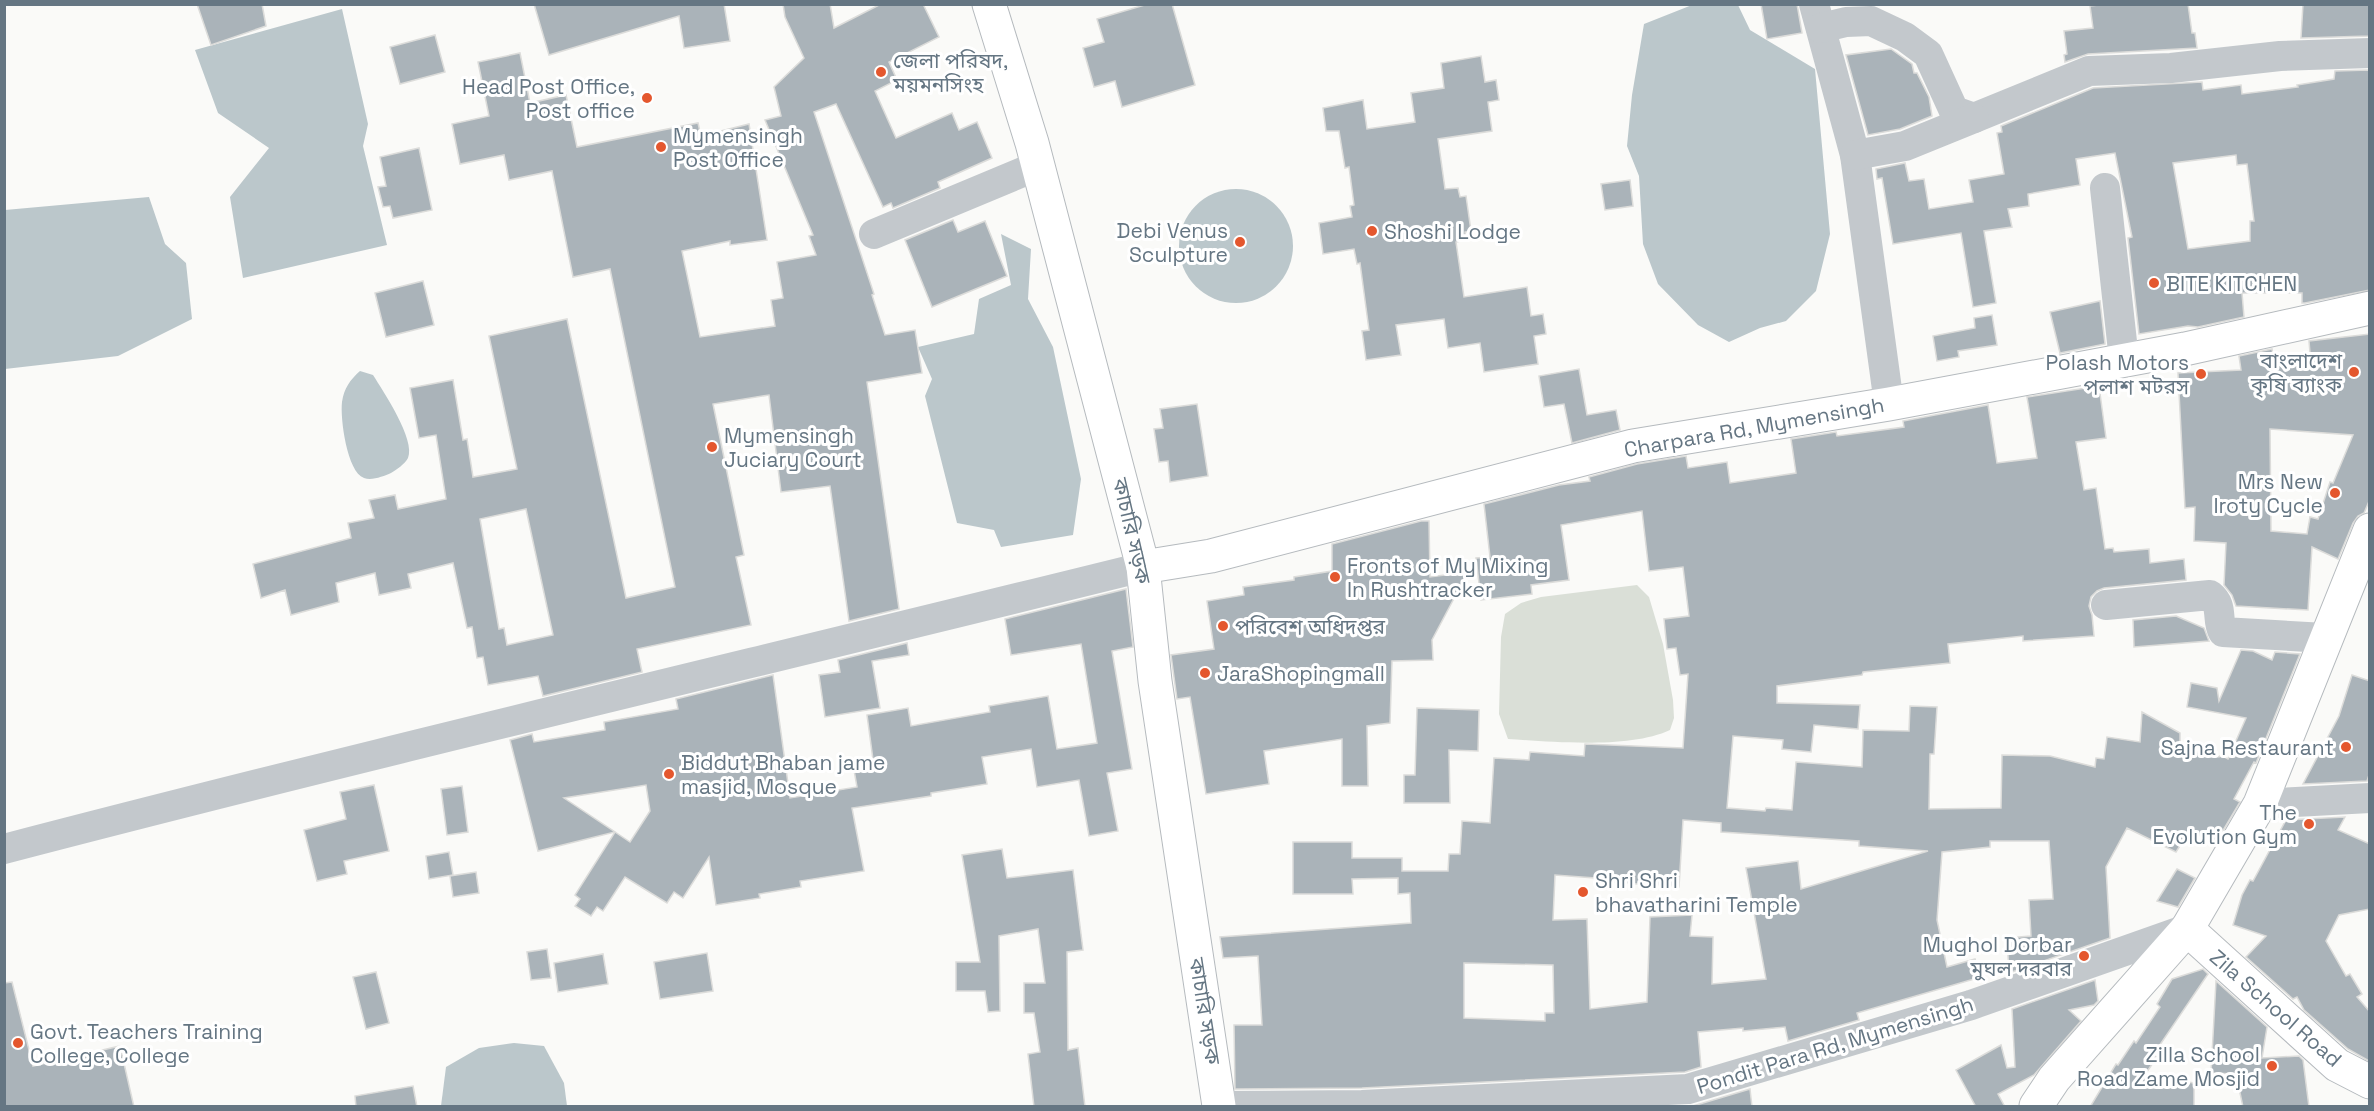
<svg xmlns="http://www.w3.org/2000/svg" width="2374" height="1111" viewBox="0 0 2374 1111" font-family="'Space Grotesk','Noto Sans Bengali',sans-serif">
<style>
.green{fill:#dadfd7}
.water{fill:#bbc7cb}
.building{fill:#aab3b9;stroke:#dcdcda;stroke-width:1.5;fill-rule:evenodd}
.lines{fill:none;stroke-linecap:round;stroke-linejoin:round}
.major-casing{stroke:#b5babe;stroke-width:35}
.minor{stroke:#c3c8cc;stroke-width:30}
.major{stroke:#fff;stroke-width:33}
.poi-dot{fill:#e4572e;stroke:#fff;stroke-width:2}
.labels{text-anchor:middle;dominant-baseline:central;stroke-width:6;stroke-linejoin:round;paint-order:stroke}
.poi-label{font-size:21px;fill:#657683;stroke:#fff;text-anchor:start}
.street-label{font-size:21px;fill:#657683;stroke:#fff}
</style>
<rect width="100%" height="100%" fill="#fafaf8"/>
<!-- green -->
<path class="green" d="M1637 585 1649 597 1663 644 1673 700 1674 718 1670 730C1630 749 1552 742 1508 739L1499 714 1501 637 1505 614 1521 603 1541 597Z"/>
<!-- water -->
<g class="water">
<path d="M1692 5H1738L1750 30 1815 69 1830 234 1816 291 1786 321 1760 328 1729 342 1698 325 1658 284 1643 244 1639 176 1627 146 1632 95 1644 24Z"/>
<path d="M342 9 368 124 363 146 387 245 243 278 230 197 269 148 218 113 195 50Z"/>
<circle cx="1236" cy="246" r="57"/>
<path d="M149 197 165 244 186 263 192 319 118 356 5 369V210Z"/>
<path d="M1001 234 1031 249 1028 299 1053 347 1081 479 1073 535 1001 547 994 530 957 523 925 396 932 379 918 347 974 334 979 299 1011 285Z"/>
<path d="M360 371 373 375C383 391 416 440 408 458 405 464 396 470 391 473 384 476 372 481 364 478 347 472 340 418 342 402 344 388 350 380 360 371Z"/>
<path d="M514 1043 544 1046 564 1083 567 1106H441L446 1067 479 1048Z"/>
</g>
<!-- building -->
<g class="building">
<path d="M197 4H262L266 26 211 45Z"/>
<path d="M534 4H724L730 41 684 48 679 16 549 55Z"/>
<path d="M783 4H830L834 28 881 4H923L939 37 889 62 897 80 875 91 896 138 952 113 959 130 977 122 992 158 938 182 940 188 893 208 891 203 883 207 836 104 814 112 874 294 872 295 885 335 915 330 922 373 867 382 899 609 849 621 830 486 781 492 769 395 713 404 744 555 736 557 751 625 637 649 642 672 543 696 538 676 488 685 483 657 477 658 472 627 467 628 453 563 408 574 411 588 379 595 375 573 336 583 339 602 291 615 285 590 261 598 253 564 351 538 348 523 374 518 369 500 395 495 398 509 446 499 436 435 419 438 410 388 453 380 463 440 467 439 473 477 517 469 489 336 567 319 626 598 675 587 610 269 573 277 552 171 509 180 504 155 460 164 452 124 489 116 478 62 520 53 530 103 566 95 577 147 698 123 701 136 749 124 767 240 730 245V241L682 251 700 337 775 326 771 300 783 298 777 262 816 255 809 236 813 235 765 120 781 116 774 87 804 58 785 17ZM526 509 553 635 507 645 504 628 499 629 480 519Z"/>
<path d="M1148 4H1172L1195 85 1122 107 1115 81 1094 87 1083 48 1104 42 1097 19Z"/>
<path d="M1761 4H1797L1802 33 1767 39Z"/>
<path d="M2107 4H2188L2192 33H2195L2197 48 2088 54 2065 62 2064 55 2067 54 2064 31 2093 28 2090 6Z"/>
<path d="M2303 4H2370V36L2301 38Z"/>
<path d="M435 35 445 72 400 84 390 47Z"/>
<path d="M1891 49 1912 64 1914 73H1917L1929 97 1932 116 1900 129 1868 135 1846 55Z"/>
<path d="M1481 56 1485 82 1496 80 1499 100 1488 102 1492 131 1438 139 1445 189 1458 188 1460 197 1466 196 1471 231 1465 232 1466 240 1456 242 1464 297 1527 287 1531 316 1543 314 1546 334 1534 336 1538 364 1484 372 1480 343 1448 348 1444 319 1396 325 1401 355 1366 360 1362 331 1369 330 1360 263 1357 264 1354 249 1323 254 1319 223 1352 217 1350 206 1354 205 1349 167 1345 168 1339 131H1326L1323 108 1363 100 1367 129 1415 122 1411 93 1444 88 1441 63Z"/>
<path d="M2370 70V290L2305 303H2302V293H2242L2244 317 2198 327 2188 326 2139 334 2128 238 2132 237 2115 153 2076 159 2080 185 2028 194 2029 206 2008 209 2012 227 1984 231 1996 303 1973 307 1961 233 1893 244 1882 178 1877 179 1876 169 1905 163 1909 181 1924 179 1929 209 1973 202 1969 180 2004 174 1997 133 2002 132 2001 126 2093 88 2202 82 2203 90 2241 85 2242 94 2298 87 2297 85 2334 79 2335 71ZM2236 155 2237 165 2247 164 2254 221H2250V241L2188 249 2173 163Z"/>
<path d="M419 148 432 210 393 218 390 206 383 207 378 187 386 186 380 157Z"/>
<path d="M1630 180 1633 206 1605 210 1601 184Z"/>
<path d="M953 220 958 232 985 221 1007 276 932 307 905 240Z"/>
<path d="M423 281 434 325 386 337 375 293Z"/>
<path d="M2100 301 2105 344 2060 353 2050 312Z"/>
<path d="M1992 315 1997 345 1958 351 1959 357 1937 361 1933 336 1975 328 1974 318Z"/>
<path d="M2370 334V499L2364 513 2358 516 2353 523 2338 559 2312 547 2308 610 2236 606 2232 595 2224 585 2226 543 2194 541 2195 507 2185 508 2178 373 2241 370 2239 356 2272 349 2273 356 2310 353 2309 341ZM2270 429 2353 435 2333 483 2330 482 2318 519 2310 517 2307 534 2271 531Z"/>
<path d="M1579 369 1587 415 1616 410 1620 430 1572 443 1564 404 1544 407 1539 376Z"/>
<path d="M2099 386 2106 438 2076 442 2084 490 2096 488 2105 549 2113 548 2114 552 2149 549 2150 563 2184 559 2186 580 2104 588 2097 591 2091 597 2089 606 2092 615 2094 636 2023 641V636L1948 644 1950 663 1863 672 1862 675 1777 686V703L1860 705 1858 729 1814 725 1811 752 1782 749 1783 740 1733 736 1727 808 1765 811 1766 808 1792 810 1796 762 1862 767 1863 730 1909 731 1910 706 1937 707 1934 754H1930L1929 809 2001 808 2002 755 2050 756 2095 767 2096 758 2104 759 2107 737 2140 742 2142 712 2180 733V748L2219 757 2221 755 2228 759 2246 718 2187 707 2191 683 2217 688 2219 701 2241 650 2253 651 2272 660 2275 652 2300 654 2256 763 2254 762 2234 799 2240 802 2215 844 2190 830 2176 852 2127 828 2106 867 2110 938 2009 973 2007 938 2031 936 2029 900 2053 899 2049 841H1990V847L1942 852 1937 920 1947 967 1975 959 1981 977 1857 1013 1859 1020 1788 1041 1785 1027 1743 1031V1028L1698 1032 1701 1067 1685 1072 1362 1088 1235 1089 1234 1025H1262L1258 956 1223 958 1220 937 1411 923 1410 893 1398 894V878L1352 879 1353 894H1293V842H1352V858H1402V871H1448L1449 854H1460L1462 821 1490 823 1494 758 1529 760 1530 752 1584 756 1585 744 1683 748 1688 674 1680 675 1676 648 1667 649 1664 619 1689 616 1683 567 1649 571 1642 511 1561 525 1569 580 1531 585 1532 594 1481 600 1476 558 1490 557 1484 504 1559 485 1590 481 1589 477 1637 464 1686 456 1688 468 1727 462 1730 483 1796 473 1791 439 1836 432 1837 436 1904 427 1903 421 1988 405 1997 463 2037 458 2027 397ZM1683 820 1721 823V832L1859 841V846L1928 851 1801 889 1798 861 1746 868 1766 979 1712 984 1713 937 1690 936 1692 915 1650 917 1647 1002 1590 1009 1587 919 1553 920 1555 875 1595 878V881L1679 887ZM1464 963 1553 965 1554 1013H1545V1021L1464 1018Z"/>
<path d="M1197 404 1208 476 1170 482 1168 461 1159 462 1154 429 1163 428 1160 409Z"/>
<path d="M1421 521H1429L1430 577 1468 572 1432 640 1433 660 1392 661 1390 723 1367 726 1368 786H1342V739L1264 751 1269 784 1206 794 1190 697 1177 699 1171 655 1214 649 1207 601 1244 595 1243 587 1294 580V577L1332 571V544Z"/>
<path d="M1126 589 1133 647 1112 651 1132 769 1107 773 1118 831 1089 836 1079 780 1037 787 1031 749 982 757 987 784 931 793V796L852 808 864 871 800 881 801 887 759 894 760 898 716 905 709 857 683 898 674 892 667 903 625 877 603 911 597 907 591 916 575 906 580 899 575 895 615 832 630 842 650 811 646 785 564 798 615 832 538 851 510 740 532 734 534 742 605 730 604 722 678 709 676 699 773 675 790 798 857 787 854 770 874 767 867 715 908 708 911 726 990 712 989 706 1048 696 1057 749 1097 743 1081 644 1011 655 1005 619Z"/>
<path d="M2176 616 2204 628 2209 641 2134 647 2133 620Z"/>
<path d="M907 643 909 655 872 661 880 708 825 717 819 675 840 672 838 660Z"/>
<path d="M2352 675 2370 681V772L2367 781 2303 784 2339 716Z"/>
<path d="M1417 708 1479 710 1478 751 1449 750 1450 803H1404V775H1415Z"/>
<path d="M374 785 389 851 344 861 347 874 317 881 304 830 346 819 340 792Z"/>
<path d="M462 786 468 832 447 835 441 789Z"/>
<path d="M2345 817 2338 830 2370 844V909L2339 915 2326 941 2346 976 2350 974 2362 994 2357 997 2370 1012 2369 1061 2348 1049 2304 1010 2297 997 2293 999 2246 957 2266 936 2233 925 2242 895 2250 880 2253 881 2286 820Z"/>
<path d="M1002 849 1007 878 1073 870 1083 950 1067 952 1068 1050 1078 1048 1085 1107H1034L1028 1054 1040 1052 1034 1013H1024V983H1045L1038 929 999 936 1000 1011 988 1012 985 991H956V962H980L962 855Z"/>
<path d="M449 852 453 875 429 879 426 856Z"/>
<path d="M2177 869 2195 878 2178 907 2157 901Z"/>
<path d="M476 872 479 893 453 897 450 876Z"/>
<path d="M547 949 551 978 531 980 527 952Z"/>
<path d="M707 953 713 991 660 999 654 962Z"/>
<path d="M603 954 608 984 558 992 554 963Z"/>
<path d="M2203 969 2208 974 2153 1055 2157 1057 2144 1076 2194 1083V1107H2090L2116 1064 2118 1065 2134 1041 2136 1043 2160 1007 2157 1004 2172 979Z"/>
<path d="M376 972 389 1023 366 1029 353 977Z"/>
<path d="M2095 980 2098 1001 2094 1005 2069 1010 2081 1021 2034 1075 1998 1094 2005 1107H1976L1956 1070 2001 1045 2007 1068 2015 1067 2012 1009Z"/>
<path d="M2216 981 2267 1027 2262 1058 2299 1056 2303 1060 2309 1107H2243L2236 1074 2211 1073Z"/>
<path d="M12 982 33 1066 120 1046 134 1107H4V983Z"/>
<path d="M413 1086 417 1107H356L355 1096Z"/>
<path d="M1750 1089 1752 1107H1683L1693 1106Z"/>
</g>
<g class="lines">
<defs>
<g id="major">
<path d="M989 4 1032 143 1143 567 1155 681 1219 1106"/>
<path d="M1143 567 1211 556 1633 446 1889 404 2185 349 2370 308"/>
<path d="M2187 929 2337 1065 2370 1082"/>
<path d="M2036 1106 2054 1079 2187 929 2260 804 2370 530"/>
</g>
</defs>
<!-- major casing -->
<use href="#major" class="major-casing"/>
<!-- minor -->
<g class="minor">
<path d="M1814 4 1855 155 1889 404"/>
<path d="M1821 28 1846 22 1871 21 1905 37 1928 54 1954 111 1974 118 2089 71 2171 68 2280 56 2370 53"/>
<path d="M1855 155 1905 146 1974 118"/>
<path d="M2105 188 2124 360"/>
<path d="M874 234 1037 166"/>
<path d="M2106 605 2210 595C2224 606 2216 619 2223 632L2325 638"/>
<path d="M2260 804 2370 798"/>
<path d="M4 849C383 750 764 661 1143 567"/>
<path d="M1219 1106 1362 1105 1688 1089 1971 1005 2187 929"/>
</g>
<!-- major -->
<use href="#major" class="major"/>
</g>
<!-- markers -->
<g class="poi-dot">
<circle cx="881" cy="72" r="6"/>
<circle cx="647" cy="98" r="6"/>
<circle cx="661" cy="147" r="6"/>
<circle cx="1372" cy="231" r="6"/>
<circle cx="1240" cy="242" r="6"/>
<circle cx="2154" cy="283" r="6"/>
<circle cx="2354" cy="372" r="6"/>
<circle cx="2201" cy="374" r="6"/>
<circle cx="712" cy="447" r="6"/>
<circle cx="2335" cy="493" r="6"/>
<circle cx="1335" cy="577" r="6"/>
<circle cx="1223" cy="626" r="6"/>
<circle cx="1205" cy="673" r="6"/>
<circle cx="2346" cy="747" r="6"/>
<circle cx="669" cy="774" r="6"/>
<circle cx="2309" cy="824" r="6"/>
<circle cx="1583" cy="892" r="6"/>
<circle cx="2084" cy="956" r="6"/>
<circle cx="18" cy="1043" r="6"/>
<circle cx="2272" cy="1066" r="6"/>
</g>
<g class="labels">
<!-- poi labels -->
<g class="poi-label">
<text x="893" y="60">জেলা পরিষদ,<tspan x="893" dy="24">ময়মনসিংহ</tspan></text>
<text x="635" y="86" text-anchor="end">Head Post Office,<tspan x="635" dy="24">Post office</tspan></text>
<text x="673" y="135">Mymensingh<tspan x="673" dy="24">Post Office</tspan></text>
<text x="1228" y="230" text-anchor="end">Debi Venus<tspan x="1228" dy="24">Sculpture</tspan></text>
<text x="1384" y="231">Shoshi Lodge</text>
<text x="2166" y="283">BITE KITCHEN</text>
<text x="2342" y="360" text-anchor="end">বাংলাদেশ<tspan x="2342" dy="24">কৃষি ব্যাংক</tspan></text>
<text x="2189" y="362" text-anchor="end">Polash Motors<tspan x="2189" dy="24">পলাশ মটরস</tspan></text>
<text x="724" y="435">Mymensingh<tspan x="724" dy="24">Juciary Court</tspan></text>
<text x="2323" y="481" text-anchor="end">Mrs New<tspan x="2323" dy="24">Iroty Cycle</tspan></text>
<text x="1347" y="565">Fronts of My Mixing<tspan x="1347" dy="24">In Rushtracker</tspan></text>
<text x="1235" y="626">পরিবেশ অধিদপ্তর</text>
<text x="1217" y="673">JaraShopingmall</text>
<text x="2334" y="747" text-anchor="end">Sajna Restaurant</text>
<text x="681" y="762">Biddut Bhaban jame<tspan x="681" dy="24">masjid, Mosque</tspan></text>
<text x="2297" y="812" text-anchor="end">The<tspan x="2297" dy="24">Evolution Gym</tspan></text>
<text x="1595" y="880">Shri Shri<tspan x="1595" dy="24">bhavatharini Temple</tspan></text>
<text x="2072" y="944" text-anchor="end">Mughol Dorbar<tspan x="2072" dy="24">মুঘল দরবার</tspan></text>
<text x="30" y="1031">Govt. Teachers Training<tspan x="30" dy="24">College, College</tspan></text>
<text x="2260" y="1054" text-anchor="end">Zilla School<tspan x="2260" dy="24">Road Zame Mosjid</tspan></text>
</g>
<!-- street labels -->
<g class="street-label">
<text transform="translate(1754 427) rotate(-10)">Charpara Rd, Mymensingh</text>
<text transform="translate(1132 531) rotate(77)">কাচারি সড়ক</text>
<text transform="translate(2276 1008) rotate(41)">Zila School Road</text>
<text transform="translate(1205 1011) rotate(81)">কাচারি সড়ক</text>
<text transform="translate(1835 1045) rotate(-17)">Pondit Para Rd, Mymensingh</text>
</g>
</g>
<!-- border -->
<rect width="2374" height="1111" fill="none" stroke="#657683" stroke-width="12"/>
</svg>
